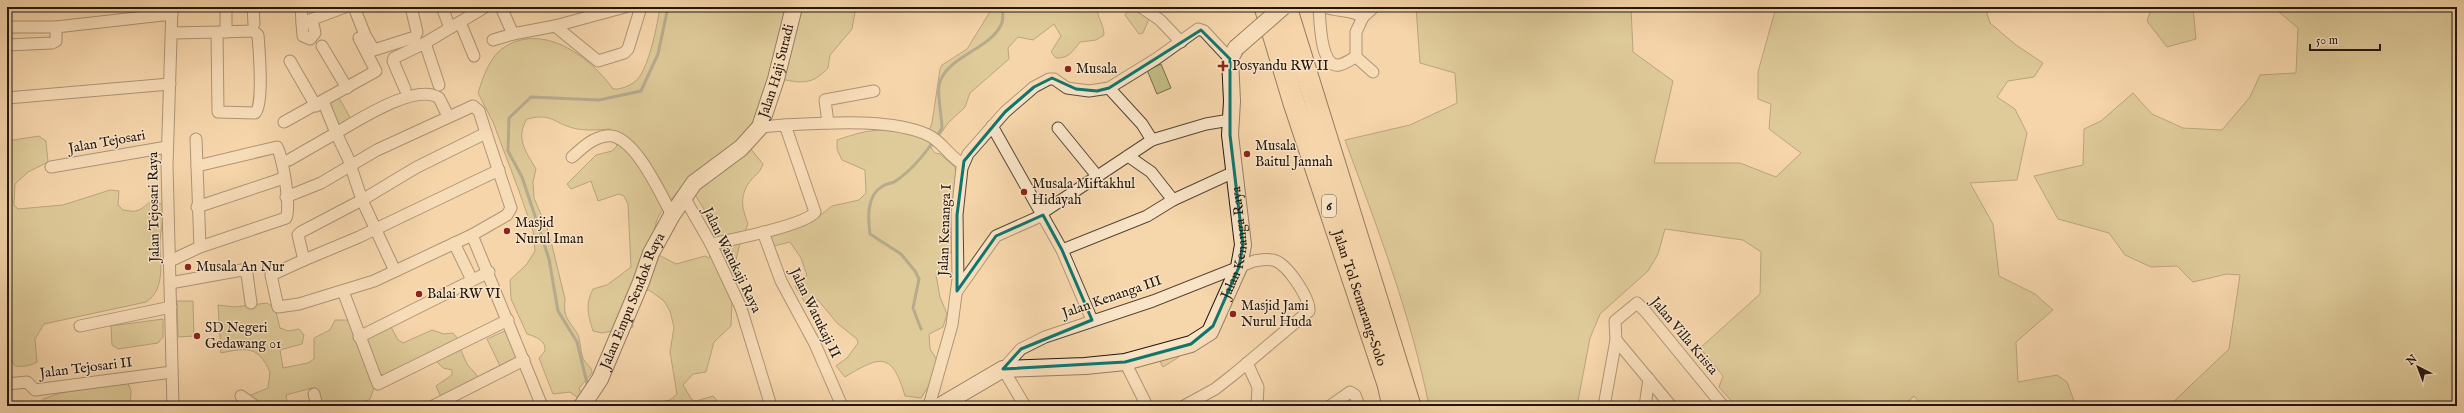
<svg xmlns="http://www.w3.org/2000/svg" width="2464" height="413" viewBox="0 0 2464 413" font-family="'IM FELL English',serif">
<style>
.green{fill:#c3bc84;stroke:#726a4a;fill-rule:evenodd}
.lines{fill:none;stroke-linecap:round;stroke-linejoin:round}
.stream{stroke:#6b786b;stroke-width:3}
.street-casing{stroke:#564736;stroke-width:13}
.secondary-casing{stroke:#21170f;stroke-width:18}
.highway-casing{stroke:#21170f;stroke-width:23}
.street{stroke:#f9e4c8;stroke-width:11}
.secondary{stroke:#f9e4c8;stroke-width:16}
.highway{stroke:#f6d6ab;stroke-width:21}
.secondary-bridge-casing{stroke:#21170f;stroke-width:18;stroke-linecap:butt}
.secondary-bridge{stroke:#f9e4c8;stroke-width:16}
.marked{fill:none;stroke:#0f766e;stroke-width:3;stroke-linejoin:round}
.poi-dot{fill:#8f2418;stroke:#f9e4c8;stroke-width:1.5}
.labels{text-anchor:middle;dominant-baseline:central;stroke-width:3;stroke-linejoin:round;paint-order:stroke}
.shield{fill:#f9e4c8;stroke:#625446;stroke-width:1}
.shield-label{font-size:13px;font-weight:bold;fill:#21170f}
.poi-label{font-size:14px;fill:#21170f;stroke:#f9e4c8;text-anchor:start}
.street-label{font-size:14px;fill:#21170f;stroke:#f9e4c8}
</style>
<rect width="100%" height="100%" fill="#f6d6ab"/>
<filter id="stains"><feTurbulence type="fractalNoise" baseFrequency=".005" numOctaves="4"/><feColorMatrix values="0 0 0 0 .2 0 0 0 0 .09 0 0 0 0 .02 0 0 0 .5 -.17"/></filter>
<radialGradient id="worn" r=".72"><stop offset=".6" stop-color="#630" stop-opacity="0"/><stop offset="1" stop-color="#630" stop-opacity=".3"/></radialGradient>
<!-- green -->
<g class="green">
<path d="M660 7H856L852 29 830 55 828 68C813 84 803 84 781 79L742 138 763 164C760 174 753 176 748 184 739 199 743 210 748 224L739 247 733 273H720L732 300 731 326 714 342 706 372 693 374 683 385 692 400 696 401 713 396 716 399V406H643L670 400 677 394 670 352 674 327 670 311 664 301 649 290 628 297 633 327 602 333 593 331C588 315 585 305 593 289L607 285 631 267 628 204 624 196 619 194 598 201 591 181 571 189 567 184 596 155 612 151 617 146 610 129C598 130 584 131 573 128 552 122 552 113 527 119 515 138 526 152 536 169L533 182 534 198 549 233 565 299C563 318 568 319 577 333 581 340 580 350 583 358 585 364 592 366 592 373L579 388 582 396 577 397 570 392 553 394 539 358 545 351C546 340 536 337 527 334L511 299 510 280 527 264 535 251 533 231 519 191 493 122 478 93C483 77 490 55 506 46 546 23 591 58 613 89 622 90 635 84 640 76 650 61 657 26 660 7ZM680 189 694 193 710 219 715 236 709 258 705 256 676 264 659 255C649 219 658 216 680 189Z"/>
<path d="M993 7H1097C1097 18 1104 24 1104 35L1096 40 1080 42C1073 51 1068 59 1056 58L1051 52 1061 36 1054 24 1033 40 1018 37 1008 48 1009 59 970 93 965 107 948 123 931 148 935 153 940 154 955 167C956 175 957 184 956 192 954 211 945 229 954 247L936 275 940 297 947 314 943 327 929 334 930 349 937 360 933 379 921 398 905 396C892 352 881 355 845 377L836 366 847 358 858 343 857 339 837 323 818 300H814L807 306 795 286 807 275 801 258 790 242 774 246 770 240V233L818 217 832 206 859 200 866 193 865 170 842 160 837 149V140C875 127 883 128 921 137L930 128 932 123 940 69 942 65 967 49Z"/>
<path d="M1142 7H1162L1148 21 1143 33 1139 34 1125 15 1127 12Z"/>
<path d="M1416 7H1631L1633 52 1673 81 1654 163H1740L1776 177 1801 153 1769 129 1771 104 1758 99V72L1776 7H1985L1990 23 2016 45 2043 63 2034 77 2008 81 1997 97 2015 109 2027 133 2017 180 1970 183 1993 224 1999 276 2035 294 2053 310 2016 342 2018 382 2057 375 2067 382 2076 406H1923L1914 396 1903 406H1736L1719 387 1723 376 1700 348 1760 294 1761 252 1743 240 1665 229 1658 254 1648 271 1600 314 1590 338 1577 406H1429C1411 315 1377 227 1345 140L1410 125 1457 103 1455 73 1420 63Z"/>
<path d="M2152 7H2193L2196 39 2167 47 2147 21Z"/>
<path d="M2273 7H2457V406H2169L2229 349 2240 275 2227 274 2193 282 2177 266 2151 267 2125 255 2109 233 2058 219 2034 176 2083 165 2084 129 2101 121 2133 93 2152 114 2183 128 2222 130 2250 97 2260 75 2296 73 2298 28Z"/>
<path d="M1161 64 1171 88 1157 94 1147 70Z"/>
<path d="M338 96 352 121 339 128 325 103Z"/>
<path d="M39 136 46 141 48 162 28 172 15 184 14 205 18 209 63 205 110 190 119 191 118 205 123 210C127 210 132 212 136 211 150 207 149 193 165 207 163 218 161 230 160 241 160 262 166 289 146 302L44 324 35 339 37 362C31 366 22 367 15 366L7 353V141Z"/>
<path d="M177 301H193L194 336 178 337Z"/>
<path d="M267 303 275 308 280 328 288 331 299 329 304 335 302 344 280 350 283 368 308 363 314 359V338L330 330 335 320H348L357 341 391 327 398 340 403 343 432 330 444 334 453 333 459 340 387 376 379 374 370 399 356 406H323L317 389 312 388 286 395 288 406H240L239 400 268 388 270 372C258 345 246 348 221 353L218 305 235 307Z"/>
<path d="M163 319V337L158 343 118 349 112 345 111 326Z"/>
<path d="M507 330 520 358 501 368 487 339Z"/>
<path d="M459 346 467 364 480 379 441 397 436 386 452 375V370L443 368 436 361Z"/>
<path d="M1175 350 1179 357 1163 367 1159 360Z"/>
<path d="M128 383 131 391 130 406H42L43 399 60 393Z"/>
</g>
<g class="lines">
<!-- stream -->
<g class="stream">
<path d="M936 137 942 128C942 119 937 92 939 85 945 57 989 50 1001 25 1004 20 1002 13 1003 7"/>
<path d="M921 329 913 308 919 279 915 271 901 254 870 234C868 219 866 195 883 186 887 183 893 184 897 180 912 170 923 156 933 142"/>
<path d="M588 387 577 342 558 311 549 259 536 219 522 177 508 151 509 118 531 97 599 100 641 91 658 54 668 7"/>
</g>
<defs>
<g id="street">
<path d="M172 7 167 165 173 406"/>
<path d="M253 7 254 24"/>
<path d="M301 7 302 23 345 7"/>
<path d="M354 7 365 35 374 50 415 37 417 32 411 7"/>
<path d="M442 7 450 28"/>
<path d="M501 7 513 34"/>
<path d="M1141 7 1160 20 1181 42"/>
<path d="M1319 7C1320 19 1320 68 1339 65 1345 64 1351 59 1356 57"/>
<path d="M1325 7C1338 12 1352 9 1363 17L1356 32V57L1373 72"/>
<path d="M1363 17 1374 7"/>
<path d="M460 22 474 56"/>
<path d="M302 23 303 36 310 39 315 33 312 20"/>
<path d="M555 26 625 7"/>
<path d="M7 27H56"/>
<path d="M226 32V7"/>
<path d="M172 33 217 32 218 112 255 113C264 106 259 48 258 35L253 31 217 32"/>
<path d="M493 40 513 34 555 26 598 61 624 53 628 49 641 7"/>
<path d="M425 43 439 85"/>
<path d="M7 45 52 43 56 41V27L172 14"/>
<path d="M322 46 347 88"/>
<path d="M290 61 316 106"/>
<path d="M1109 88 1142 124 1152 140"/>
<path d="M405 89 393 61 394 58 425 43 485 7"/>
<path d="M7 98 170 84"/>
<path d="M323 101 336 133C357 121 416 82 439 98L448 116"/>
<path d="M284 122 376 71 359 38"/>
<path d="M828 123 825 100 874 91"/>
<path d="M785 125C825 123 892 118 928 135 942 141 949 157 963 164"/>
<path d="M992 126 1062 250 1092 320"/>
<path d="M1058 128 1098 177"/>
<path d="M196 139 197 166"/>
<path d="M1128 156 1151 172 1173 200 1234 172"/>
<path d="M572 157C582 148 592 138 606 136 633 131 661 195 672 215"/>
<path d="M289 160 336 133 348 158 362 200 395 271"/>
<path d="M51 167 167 147"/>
<path d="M286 197 321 183 377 150 473 106 479 111 486 133 417 167 362 200 301 232 298 235 304 260 359 237 499 170"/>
<path d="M684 197 711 244 741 308 771 406"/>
<path d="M197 207 284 178"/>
<path d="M1042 213 1152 140 1206 124 1230 120"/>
<path d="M763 232 781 281 815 344 842 406"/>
<path d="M472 235 507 215 511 208 486 133"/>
<path d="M454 243 472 280"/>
<path d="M711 244C730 240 806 225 815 212L785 125 760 127"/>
<path d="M1062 250 1147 216 1173 200"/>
<path d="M304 260 271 275 278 307 299 304 374 281 472 235 542 406"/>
<path d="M170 261 200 247 286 218C291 206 283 159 277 147L197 166 200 247"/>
<path d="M170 283 242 270 247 274 251 303"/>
<path d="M343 291 378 384 508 320"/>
<path d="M957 291 996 236 1043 215"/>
<path d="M80 326 171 307"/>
<path d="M359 337 489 272"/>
<path d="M1616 340 1671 406"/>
<path d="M1125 362 1147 406"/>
<path d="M1247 363 1258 387 1257 406"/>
<path d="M7 384 27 382 35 390 172 372"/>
<path d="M314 394 317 406"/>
<path d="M241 396 255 406"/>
<path d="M433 406 524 360"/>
<path d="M929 406 952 325 958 279 957 215 962 168 968 154 1005 112 1034 87 1049 79H1054L1067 88 1089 91 1109 88 1156 59 1198 29 1204 31 1230 59"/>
<path d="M1025 406 1003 369 1021 349 1045 337 1153 301 1254 261C1261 260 1269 258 1276 261 1288 266 1310 298 1309 311L1233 375 1215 389 1184 406"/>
<path d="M1330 406 1350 392 1355 395 1359 406"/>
<path d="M1604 406 1616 340 1615 321 1637 303 1646 312 1723 406"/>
<path d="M1645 406 1649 379"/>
</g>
<g id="secondary">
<path id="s1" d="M582 406 600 379 641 282 651 253 672 215 694 183 741 148 760 127 776 79 794 7"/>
<path id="s2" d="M940 406 1003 369 1085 366 1125 362 1191 344 1210 332 1239 267 1243 245 1230 135 1232 101 1230 59 1236 48"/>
</g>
<g id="highway">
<path id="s3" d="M1265 7 1294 103 1388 384 1393 406"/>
<path d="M1286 7 1410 406"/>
</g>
</defs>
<!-- street casing -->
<use href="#street" class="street-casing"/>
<!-- secondary casing -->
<use href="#secondary" class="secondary-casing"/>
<!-- highway casing -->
<use href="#highway" class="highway-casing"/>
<!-- street -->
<use href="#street" class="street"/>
<!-- secondary -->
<use href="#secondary" class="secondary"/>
<!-- highway -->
<use href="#highway" class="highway"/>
<defs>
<path id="secondary-bridge" d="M1236 48 1283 7"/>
</defs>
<!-- secondary-bridge casing -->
<use href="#secondary-bridge" class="secondary-bridge-casing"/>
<!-- secondary-bridge -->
<use href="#secondary-bridge" class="secondary-bridge"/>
</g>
<!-- marked area -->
<path d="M0 0H2464V413H0ZM1201 30 1230 59V135L1243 245 1239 267 1213 326 1191 344 1125 362 1003 369 1021 349 1092 320 1062 250 1043 215 996 236 957 291V215L964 161 1005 112 1034 87 1052 78 1076 89 1097 91 1109 88Z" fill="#f6d6ab" fill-opacity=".55" fill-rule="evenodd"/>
<path class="marked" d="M1201 30 1230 59V135L1243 245 1239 267 1213 326 1191 344 1125 362 1003 369 1021 349 1092 320 1062 250 1043 215 996 236 957 291V215L964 161 1005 112 1034 87 1052 78 1076 89 1097 91 1109 88Z"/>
<!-- markers -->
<g class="poi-dot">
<path d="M1221 60h4v4h4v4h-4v4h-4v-4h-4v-4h4z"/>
<circle cx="1068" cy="69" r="4"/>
<circle cx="1247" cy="154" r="4"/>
<circle cx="1024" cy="192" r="4"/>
<circle cx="507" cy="231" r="4"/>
<circle cx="188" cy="267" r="4"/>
<circle cx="419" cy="294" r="4"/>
<circle cx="1233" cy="314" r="4"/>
<circle cx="197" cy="336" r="4"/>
</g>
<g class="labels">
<!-- shield labels -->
<rect class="shield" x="1322" y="195" width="14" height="22" rx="3"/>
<g class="shield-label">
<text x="1329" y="206">6</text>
</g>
<!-- poi labels -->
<g class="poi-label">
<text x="1232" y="66">Posyandu RW II</text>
<text x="1076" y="69">Musala</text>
<text x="1255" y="146">Musala<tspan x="1255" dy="16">Baitul Jannah</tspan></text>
<text x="1032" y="184">Musala Miftakhul<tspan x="1032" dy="16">Hidayah</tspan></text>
<text x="515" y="223">Masjid<tspan x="515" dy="16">Nurul Iman</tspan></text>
<text x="196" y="267">Musala An Nur</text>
<text x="427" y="294">Balai RW VI</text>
<text x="1241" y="306">Masjid Jami<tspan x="1241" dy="16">Nurul Huda</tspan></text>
<text x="205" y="328">SD Negeri<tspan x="205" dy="16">Gedawang 01</tspan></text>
</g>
<!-- street labels -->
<g class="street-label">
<text stroke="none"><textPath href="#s1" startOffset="396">Jalan Haji Suradi</textPath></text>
<text transform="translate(107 142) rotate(-10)">Jalan Tejosari</text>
<text transform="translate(154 207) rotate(-91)">Jalan Tejosari Raya</text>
<text transform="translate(945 230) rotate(-88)">Jalan Kenanga I</text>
<text stroke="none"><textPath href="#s2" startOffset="381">Jalan Kenanga Raya</textPath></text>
<text transform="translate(732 260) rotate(64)">Jalan Watukaji Raya</text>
<text transform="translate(1112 297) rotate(-19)">Jalan Kenanga III</text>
<text stroke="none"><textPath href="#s3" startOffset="306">Jalan Tol Semarang–Solo</textPath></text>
<text stroke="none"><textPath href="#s1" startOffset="117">Jalan Empu Sendok Raya</textPath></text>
<text transform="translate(815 313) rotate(64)">Jalan Watukaji II</text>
<text transform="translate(1684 336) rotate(50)">Jalan Villa Krista</text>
<text transform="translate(86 368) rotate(-7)">Jalan Tejosari II</text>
</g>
</g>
<!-- margin -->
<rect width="2464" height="413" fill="none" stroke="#f6d6ab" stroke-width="24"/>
<rect x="8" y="8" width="2448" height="397" fill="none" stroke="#21170f" stroke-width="2"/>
<rect x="12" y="12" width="2440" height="389" fill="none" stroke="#21170f"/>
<!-- north arrow -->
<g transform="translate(2418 367) rotate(318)" stroke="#f9e4c8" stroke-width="3" paint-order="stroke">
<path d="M0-3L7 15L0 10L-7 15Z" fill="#21170f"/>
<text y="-6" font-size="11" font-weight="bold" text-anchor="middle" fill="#21170f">N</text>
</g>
<!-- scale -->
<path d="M2310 44v6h70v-6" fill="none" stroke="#21170f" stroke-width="2"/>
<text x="2316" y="44" font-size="12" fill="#21170f" stroke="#f9e4c8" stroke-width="3" paint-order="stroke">50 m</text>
<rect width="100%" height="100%" filter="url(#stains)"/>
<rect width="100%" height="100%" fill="url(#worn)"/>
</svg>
